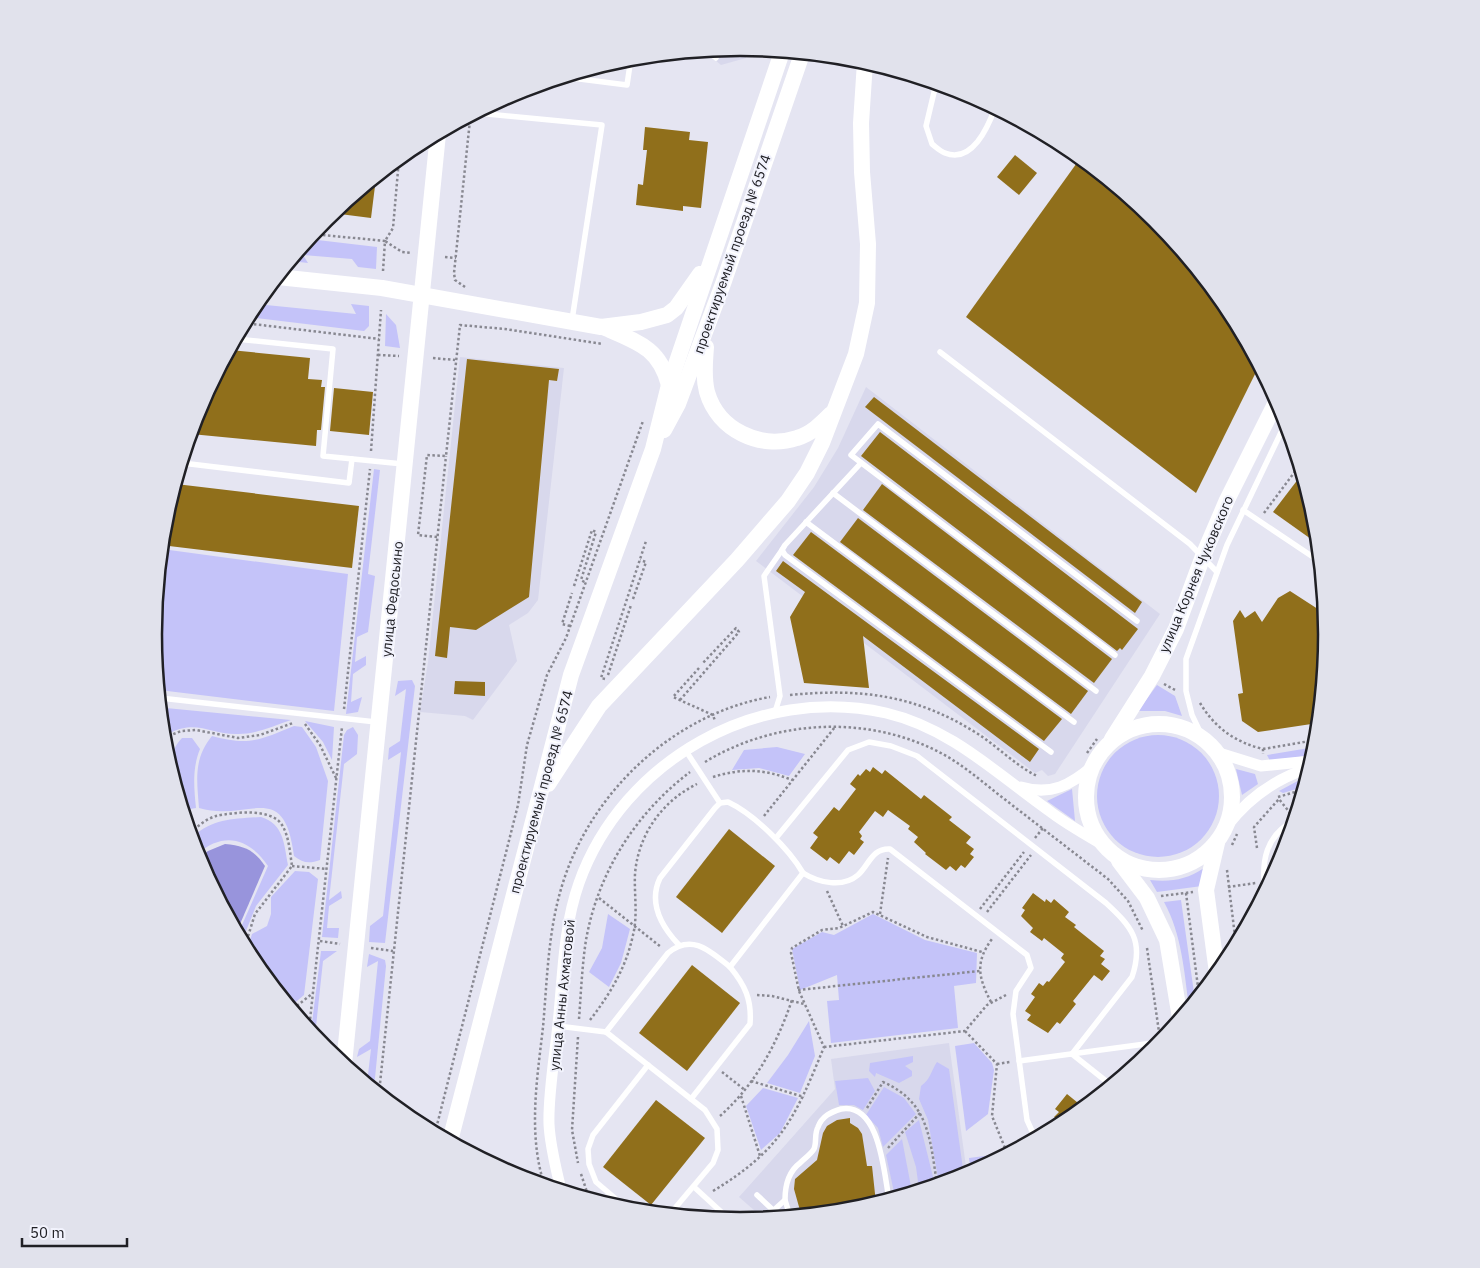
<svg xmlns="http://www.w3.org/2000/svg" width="1480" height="1268" viewBox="0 0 1480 1268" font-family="'IBM Plex Sans',sans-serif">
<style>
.built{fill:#d8d8ec}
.green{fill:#c4c3f9}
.water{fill:#9894dc}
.building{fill:#906f1b}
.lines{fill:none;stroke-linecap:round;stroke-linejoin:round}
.path{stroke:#888891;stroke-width:2.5;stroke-dasharray:2.5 2.5;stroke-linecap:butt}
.lane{stroke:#fff;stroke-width:5.5}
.street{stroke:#fff;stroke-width:11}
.secondary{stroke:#fff;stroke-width:16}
.labels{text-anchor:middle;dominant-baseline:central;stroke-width:4;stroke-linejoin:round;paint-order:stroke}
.street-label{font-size:14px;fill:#202025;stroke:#f2f3fd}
.rim{fill:none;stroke:#202025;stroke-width:2.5}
</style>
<rect width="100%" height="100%" fill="#e5e5f2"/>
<!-- built -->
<g class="built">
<path d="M740 48H746V58L721 65 705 51Z"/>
<path d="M460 357 564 368 538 600 528 613 509 625 517 661 473 720 465 716 420 712 428 662Z"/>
<path d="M866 387 1160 614 1055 774 1048 776 1042 770 1035 773 756 561 814 487 838 448Z"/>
<path d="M949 1043 967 1174 854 1209 763 1218 739 1197 835 1089 831 1059Z"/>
</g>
<!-- green -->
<g class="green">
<path d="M309 239 377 247 376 269 358 267 352 259 303 255 308 263 291 261Z"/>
<path d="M256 304 356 314 351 304 369 306V326L364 331 248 317Z"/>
<path d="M386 314 396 325 400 348 385 346Z"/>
<path d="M374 469 380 470 368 574 375 576 368 632 357 637 355 662 366 656V665L353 674 351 702 362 697 358 712 346 714Z"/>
<path d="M162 549 348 574 334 711 159 690 154 634Z"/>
<path d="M412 680 415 686 385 943 369 942 370 926 383 916 401 752 388 760 389 748 400 741 406 689 395 696 398 681Z"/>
<path d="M1157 685 1175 696 1182 716 1165 711H1138Z"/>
<path d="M166 708 291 720C273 726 257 734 238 734 212 735 197 719 170 733L164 731Z"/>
<path d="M305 721 334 727 332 760 323 742Z"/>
<path d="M294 726 302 727 316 747 328 781 320 860C309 864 303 863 294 856 284 777 248 823 199 808 197 781 193 759 212 736 249 746 260 740 294 726Z"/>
<path d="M353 727 358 735 357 754 344 764 329 900 341 891 342 898 329 906 327 928H339L338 938 322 937 344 735 347 730Z"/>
<circle cx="1158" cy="796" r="61"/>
<path d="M182 738H192L200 749C192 769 194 787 196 808L184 810C175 783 160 762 182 738Z"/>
<path d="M777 747 805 754 789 776 759 768 732 770 744 750Z"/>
<path d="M1315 747 1313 755 1270 761 1267 755Z"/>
<path d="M1236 769 1255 774 1258 784 1242 795Z"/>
<path d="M1307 776 1303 787 1283 793 1279 791Z"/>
<path d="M1072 789 1075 821 1047 801Z"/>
<path d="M261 817C284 824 284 844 288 865L256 906 242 941 238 934 268 866C249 838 224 831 197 854L192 837C215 818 232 819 261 817Z"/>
<path d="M1204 868 1202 886 1157 892 1150 880C1171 882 1186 880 1204 868Z"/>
<path d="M295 871 309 872 318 879 304 995 291 1006 252 960 247 950 252 934 267 926 271 914V897Z"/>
<path d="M1181 900 1195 1000 1189 1007C1184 971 1182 935 1164 902Z"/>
<path d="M608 914 630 929 621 963 609 987 589 972 602 948Z"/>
<path d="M873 914 925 940 977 953 976 983 954 986 958 1028 831 1043 827 1001 839 1000 837 975 800 990 792 949 822 932 834 935Z"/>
<path d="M321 951H337L323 961 315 1036 311 1031Z"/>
<path d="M369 954 385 960 386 966 374 1088 367 1083 371 1049 357 1057 359 1049 370 1041 378 961 367 967Z"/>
<path d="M809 1021 815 1056 800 1093 767 1083 788 1055Z"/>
<path d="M974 1043 992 1063 994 1070 988 1114 966 1131 955 1046Z"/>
<path d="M913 1056V1062L905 1066 912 1071V1076L899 1083 876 1073 875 1077 869 1071 870 1063Z"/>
<path d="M937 1062 949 1069 964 1176 939 1184 928 1120 919 1099 921 1086C930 1080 931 1071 937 1062Z"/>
<path d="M868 1078 875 1091 863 1110 854 1105H839L835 1081Z"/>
<path d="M884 1087 904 1098 916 1114 883 1147 878 1128 866 1115Z"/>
<path d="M763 1088 798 1098 780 1133 761 1150 746 1106Z"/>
<path d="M919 1120 935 1185 919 1189 916 1167 905 1132Z"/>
<path d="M902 1139 912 1192 895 1197 886 1155Z"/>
<path d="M992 1155 994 1160 971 1173 969 1158Z"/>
</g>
<!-- water -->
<path class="water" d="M225 844C245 846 254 850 265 866L237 931 198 858 208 851Z"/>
<!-- building -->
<g class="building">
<path d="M645 127 690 132 689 140 708 142 701 208 683 206V211L636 205 638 184 643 185 647 150H643Z"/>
<path d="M1015 155 1037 173 1019 195 997 177Z"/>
<path d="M1079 160 1155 219 1228 308 1259 366 1196 493 966 317Z"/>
<path d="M376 178 371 218 332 213Z"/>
<path d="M230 350 310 358 308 379 322 380 321 387H325L321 430H317L316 446 191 434 198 409Z"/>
<path d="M467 359 559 369 557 381 549 380 529 597 476 630 450 627 447 658 435 656Z"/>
<path d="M334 388 373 392 369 435 330 431Z"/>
<path d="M874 397 1142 602 1135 613 865 407Z"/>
<path d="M880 432 1138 629 1122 650 1120 648 1117 651 861 456Z"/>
<path d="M1302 474 1315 520 1318 544 1273 512Z"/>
<path d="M176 484 359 506 352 568 169 546Z"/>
<path d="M882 484 1112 659 1094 683 863 510Z"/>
<path d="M858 518 1088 691 1071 714 840 542Z"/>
<path d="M811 532 1062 719 1044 741 793 555Z"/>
<path d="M783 561 1039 749 1030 762 863 636 869 688 804 683 790 617 805 592 776 571Z"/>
<path d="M1290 591 1324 613 1326 634 1318 723 1258 732 1242 721 1238 694 1243 693 1233 621 1240 610 1245 618 1255 611 1262 622 1278 598Z"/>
<path d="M455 681 485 682V696L454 694Z"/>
<path d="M873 767 882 774 885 770 921 799 924 795 952 817 949 820 971 837 966 843 974 849 970 854 974 857 965 868 961 865 956 871 950 866 946 870 925 854 926 853 914 842 918 837 908 829 910 826 888 810 883 817 875 811 859 832 862 836 860 839 864 842 854 855 849 851 839 864 830 857 827 861 810 848 818 837 813 833 834 807 839 811 856 789 850 784 858 774 860 776 866 769 870 772Z"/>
<path d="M729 829 775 866 722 933 676 897Z"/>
<path d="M1033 893 1045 902 1046 899 1051 903 1054 899 1069 912 1065 917 1076 925 1074 927 1104 951 1100 956 1105 959 1101 964 1110 971 1102 981 1094 975 1073 1001 1076 1004 1060 1024 1057 1022 1048 1033 1027 1020 1031 1015 1025 1011 1035 997 1031 994 1039 983 1043 986 1047 981 1049 982 1065 962 1061 958 1064 954 1044 938 1042 941 1030 932 1033 928 1021 916 1025 910 1022 908Z"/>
<path d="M692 965 740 1003 687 1071 639 1033Z"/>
<path d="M1067 1094 1083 1107 1063 1123 1054 1117 1059 1112 1055 1109Z"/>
<path d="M656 1100 705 1138 651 1205 603 1167Z"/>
<path d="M850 1118V1123L858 1128 862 1134 867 1166H872L876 1203 854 1209 801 1214 794 1189 795 1179 817 1160 823 1133 827 1126 837 1120Z"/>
</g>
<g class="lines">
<!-- path -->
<g class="path">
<path d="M399 159 393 228 385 241 402 252 412 253"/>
<path d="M313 234 385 241 383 271"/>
<path d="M445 257 456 258"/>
<path d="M465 287 455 280 454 273 470 120"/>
<path d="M244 323 379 339"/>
<path d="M378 355 399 356"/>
<path d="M433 358 455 360"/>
<path d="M371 451 381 310"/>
<path d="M1264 513 1299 466"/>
<path d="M437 537 418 535 427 455 446 456 460 325 505 329 603 344"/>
<path d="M574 586 592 530 596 532 581 580 586 583"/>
<path d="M633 599 646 562 640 560"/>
<path d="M570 626 562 624 572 593"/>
<path d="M699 668 673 697 713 715 715 721"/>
<path d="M608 675 631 605"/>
<path d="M605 679 601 678 646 541"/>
<path d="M1164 684 1177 691"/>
<path d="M790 695C861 688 917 695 978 734 998 747 1015 765 1037 776"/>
<path d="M680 700 739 632 736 628 702 664"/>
<path d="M1200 703C1215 728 1235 742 1263 749V754"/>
<path d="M344 709 370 469"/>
<path d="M162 718 163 707"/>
<path d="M305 724 320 745 337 780"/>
<path d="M164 738 181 731 196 730 238 738 260 735 293 723"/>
<path d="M1263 749 1316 740"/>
<path d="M1087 753 1097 739"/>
<path d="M705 762C777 718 874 714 948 757 968 769 985 784 1003 798 1038 825 1073 852 1108 879L1128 901 1143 931"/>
<path d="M713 777C741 768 765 769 792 780"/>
<path d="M1278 797 1302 790"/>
<path d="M764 816 835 727"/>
<path d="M190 833C198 826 206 819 216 816 234 812 272 808 282 825 289 836 290 853 292 866L255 914 245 946"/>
<path d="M1035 838 1043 828"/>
<path d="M1232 845 1237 834"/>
<path d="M1257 848 1254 827 1279 799 1290 813"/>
<path d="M292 866 327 869"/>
<path d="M1227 870 1236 945"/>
<path d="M1228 887 1256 883"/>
<path d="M827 891 843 926"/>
<path d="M1186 893 1199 995"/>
<path d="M1161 896 1193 892"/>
<path d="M599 898 661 947"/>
<path d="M980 909 1024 852"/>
<path d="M987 912 1031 855"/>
<path d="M880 914 888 858"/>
<path d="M320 941 340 944"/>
<path d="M371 948 393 951"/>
<path d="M1147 948 1159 1032"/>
<path d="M798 990 980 971"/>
<path d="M757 995 772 996 804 1004"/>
<path d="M991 1002C978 977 975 962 992 939"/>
<path d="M293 1009 313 993"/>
<path d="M579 1019C581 993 582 966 586 940 598 872 636 813 690 772"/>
<path d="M590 1020C610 994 626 968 633 935 638 915 634 894 635 874 638 835 662 801 697 784"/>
<path d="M309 1029 342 727"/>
<path d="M965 1031 997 1064 992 1116 1007 1153"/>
<path d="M578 1037 572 1130 578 1163"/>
<path d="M824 1047 965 1031 987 1005 1006 995"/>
<path d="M997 1064 1010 1062"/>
<path d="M722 1072 745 1090"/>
<path d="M751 1081 804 1097"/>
<path d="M379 1093 446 456"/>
<path d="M741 1096 760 1156"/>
<path d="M867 1108 883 1082C929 1102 930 1139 937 1184"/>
<path d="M720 1116C755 1085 777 1044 792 1000"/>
<path d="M435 1133 518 805 527 745 547 675 566 638 643 421"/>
<path d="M888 1148 921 1112"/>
<path d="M581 1174 589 1198"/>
<path d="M544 1184C528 1133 537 1080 543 1027 547 982 548 933 561 889 588 795 672 714 770 697"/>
<path d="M713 1191C781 1150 795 1118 824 1047L799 991 791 953 792 948 822 930 839 928 873 912 927 937 982 952"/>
</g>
<!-- lane -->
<g class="lane">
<path d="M708 51 716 58"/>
<path d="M564 77 627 85 631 58"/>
<path d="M936 84 926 126 932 144C936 147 940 151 945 153 972 164 988 127 995 108"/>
<path d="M477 113 602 125 572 320"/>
<path d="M236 339 333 349 323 456 403 464"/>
<path d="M940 352 1190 544 1217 572"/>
<path d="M182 463 349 483 352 459"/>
<path d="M861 463 785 545 782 550 785 555 1051 752"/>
<path d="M833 493 1096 691"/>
<path d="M1243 510 1319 561"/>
<path d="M806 522 1074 722"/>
<path d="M1115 655 851 455 878 424 1137 621"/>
<path d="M160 698 376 722"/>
<path d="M775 712 780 696 764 576 782 550"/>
<path d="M1204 740 1192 715 1186 691V659L1227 545 1286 422"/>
<path d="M686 751 720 803"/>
<path d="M776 838 848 750 869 742 891 746 917 756 1106 903C1132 927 1144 941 1132 977L1072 1054"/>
<path d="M803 873C819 883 843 888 858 875 869 865 872 848 890 849L1027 955 1031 968 1016 991 1013 1014 1027 1120 1032 1131 1038 1137"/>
<path d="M1265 890C1261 861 1266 836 1293 821"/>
<path d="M558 1026 606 1032 668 953C692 933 710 951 730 967L803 873C789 849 754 814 728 802L720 803 715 808 660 878C648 903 662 927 679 945"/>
<path d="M606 1032 705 1110 717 1129 718 1150 713 1163 670 1214"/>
<path d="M328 1051 343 1052"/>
<path d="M1072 1054 1111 1085"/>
<path d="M1019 1061 1160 1042"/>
<path d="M691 1099 750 1024C752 1000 745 985 730 967"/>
<path d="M694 1187 729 1219"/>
<path d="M757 1195 774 1211"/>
<path d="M785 1200 790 1216"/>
<path d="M629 1210 596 1182 589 1164 588 1149 593 1135 648 1065"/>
<path d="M765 1218 785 1200C785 1186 788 1172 800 1163 805 1158 810 1155 814 1149 817 1142 814 1134 818 1127 822 1116 831 1112 841 1109 880 1102 884 1174 889 1199"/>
</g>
<!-- street -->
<g class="street">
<path d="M1216 752 1261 766 1311 761"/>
<path d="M1021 787C1051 796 1071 785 1094 765"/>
<path d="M1227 826C1249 797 1275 779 1309 768"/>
<path d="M561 1190C556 1168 550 1146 549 1124 548 1094 555 1055 558 1024 563 977 563 928 579 883 623 760 758 684 886 713 950 728 996 773 1048 810 1066 824 1086 835 1105 846"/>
</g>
<!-- secondary -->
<g class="secondary">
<path d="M278 277 382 288 601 327 641 322 667 315 676 308 700 274"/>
<path d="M603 327C637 342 659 347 669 385"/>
<path d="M706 347C705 362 703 377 707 392 718 430 760 450 797 438 811 434 821 424 831 414"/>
<path d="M664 430 678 404 724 281 802 54"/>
<circle cx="1159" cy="797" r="73"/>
<path d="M1112 739 1152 676 1176 629 1203 556 1227 500 1277 400"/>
<path d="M548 784 599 706 737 560 788 501 807 473 822 443 856 354 867 303 868 244 862 172 861 123 865 62"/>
<path d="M1119 861 1147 898 1167 940 1180 1018"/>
<path d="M1217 973 1206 890 1217 843"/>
<path d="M344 1064 438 134"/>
<path d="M450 1141 571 675 653 449 669 385 782 52"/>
</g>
</g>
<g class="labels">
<!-- street labels -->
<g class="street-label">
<text transform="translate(732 254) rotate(-71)">проектируемый проезд № 6574</text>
<text transform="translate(1196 574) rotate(-67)">улица Корнея Чуковского</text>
<text transform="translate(392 599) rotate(-84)">улица Федосьино</text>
<text transform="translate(541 792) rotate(-75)">проектируемый проезд № 6574</text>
<text transform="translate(562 995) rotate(-84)">улица Анны Ахматовой</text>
</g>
</g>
<!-- crop -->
<path d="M0 0H1480V1268H0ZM162 634a578 578 0 1 1 1156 0a578 578 0 1 1-1156 0Z" fill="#e1e2ec" fill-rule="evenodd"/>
<path class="rim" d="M162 634a578 578 0 1 1 1156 0a578 578 0 1 1-1156 0Z"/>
<!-- scale -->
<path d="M22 1238v8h105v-8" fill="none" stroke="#202025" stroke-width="2.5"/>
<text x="30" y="1238" font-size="15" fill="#202025" stroke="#f2f3fd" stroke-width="4" paint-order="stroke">50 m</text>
</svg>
